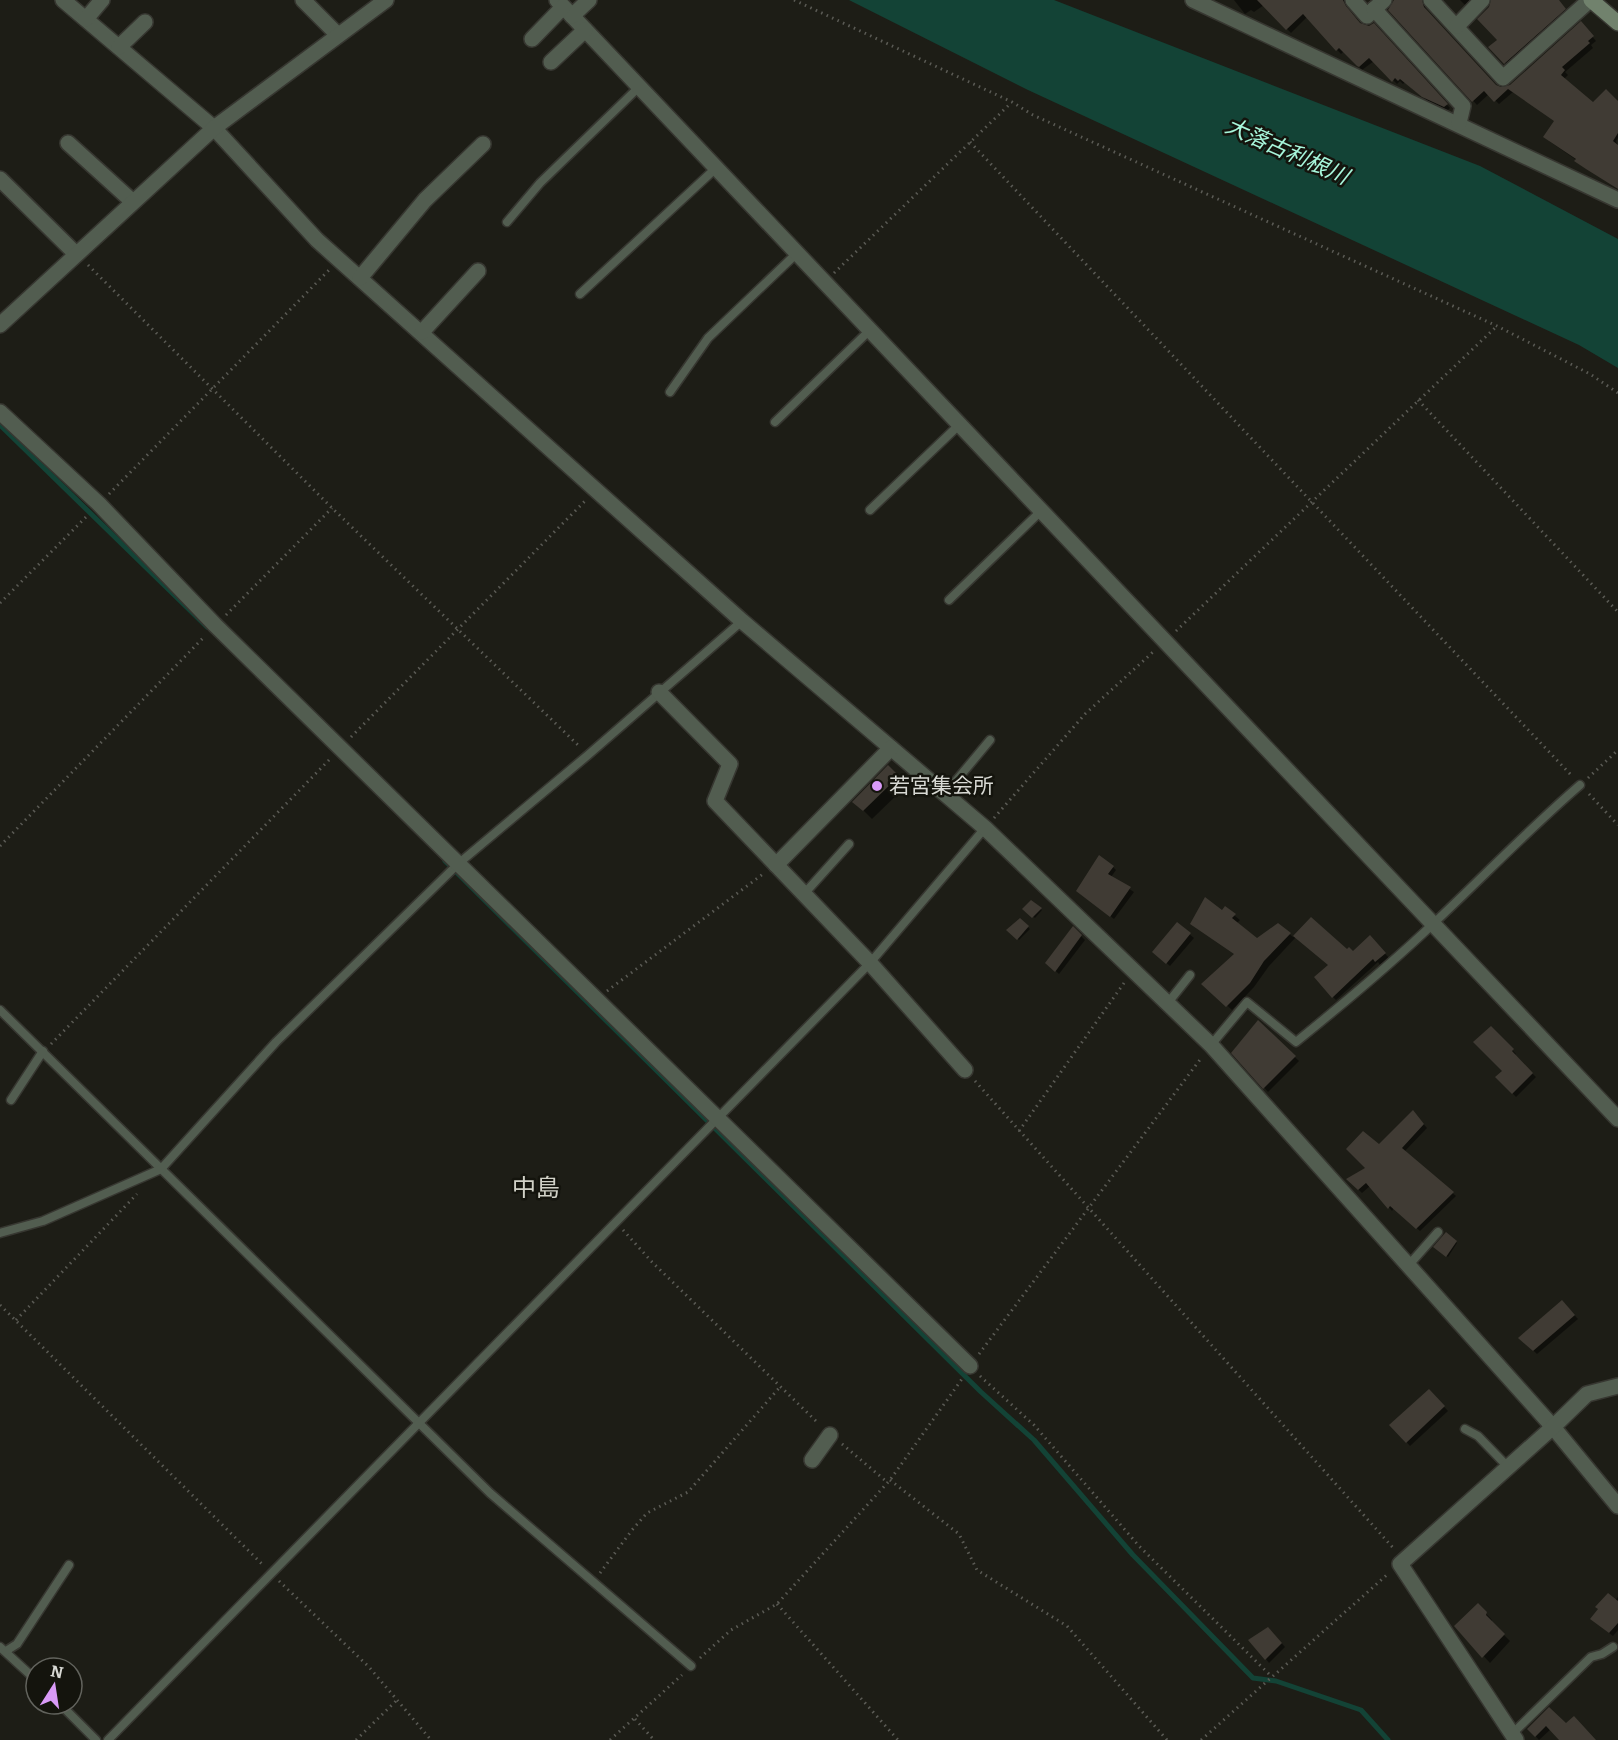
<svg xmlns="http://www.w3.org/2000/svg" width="1618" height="1740" viewBox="0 0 1618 1740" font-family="Bitter,'Noto Sans JP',serif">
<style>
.water{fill:#134336}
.shadow{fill:#0007}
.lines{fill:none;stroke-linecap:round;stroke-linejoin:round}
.stream{stroke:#134336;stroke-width:5}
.building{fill:#403b34}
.service-casing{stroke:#373731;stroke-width:11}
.minor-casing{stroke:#373731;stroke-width:18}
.secondary-casing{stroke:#373731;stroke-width:18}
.path{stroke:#5b5b55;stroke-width:3;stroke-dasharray:1.5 4.5;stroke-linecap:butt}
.service{stroke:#525d50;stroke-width:8}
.minor{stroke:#525d50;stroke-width:15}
.secondary{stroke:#71826d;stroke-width:15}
.poi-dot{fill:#d99af7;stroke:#14140d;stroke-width:2}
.labels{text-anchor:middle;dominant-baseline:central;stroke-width:5;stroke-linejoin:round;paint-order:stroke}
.poi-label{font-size:21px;fill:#d8d9d4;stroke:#14140d;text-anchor:start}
.water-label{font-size:22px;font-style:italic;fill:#a7f6db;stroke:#14140d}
.quarter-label{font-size:24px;fill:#d1d1c7;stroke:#14140d}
</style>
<rect width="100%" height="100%" fill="#1d1d16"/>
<!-- water -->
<path class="water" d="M849 0H1054L1480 166 1618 239V368L1579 345 1028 90Z"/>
<!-- shadow -->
<g class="shadow">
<path d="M1234 0H1344L1347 3V8L1360 25 1369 27 1373 25 1450 108 1448 110 1428 101 1405 82 1403 84 1400 81 1397 84 1374 61 1362 70 1344 51 1341 54 1307 17 1291 33 1264 5 1254 12 1251 10 1245 14Z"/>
<path d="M1395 0H1427L1425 7 1427 12 1496 86 1500 89 1510 87 1581 23 1596 41 1591 45 1593 48 1565 72 1568 75 1564 79 1593 104 1618 102V138L1616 141 1618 147V189L1549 141 1556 121 1513 92 1499 104 1489 94 1477 105 1390 10Z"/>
<path d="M1460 0H1477L1468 8Z"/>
<path d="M1493 0H1558L1569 13 1509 67 1490 47 1499 40Z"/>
<path d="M888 767 906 786 872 819 854 801Z"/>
<path d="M1113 867 1116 870 1111 877 1134 892 1114 919 1081 894Z"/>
<path d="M1031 902 1042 910 1035 918 1024 909Z"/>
<path d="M1225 908 1240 920 1236 924 1257 940 1278 924 1293 937 1311 919 1347 951 1353 952 1370 937 1389 958 1380 965 1378 962 1336 1000 1333 997 1330 966 1296 937 1269 966 1254 987 1232 1010 1204 984 1236 955 1222 912Z"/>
<path d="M1020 920 1030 929 1019 940 1009 930Z"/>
<path d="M1177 924 1194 938 1170 966 1158 956Z"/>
<path d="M1073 928 1085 940 1059 974 1047 963Z"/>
<path d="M1258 1023 1299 1061 1268 1092 1233 1053Z"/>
<path d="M1491 1028 1516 1054 1514 1056 1536 1077 1516 1097 1497 1077 1504 1071Z"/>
<path d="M1413 1112 1427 1128 1404 1152 1456 1196 1420 1231 1394 1208 1392 1211 1370 1186 1362 1193 1349 1180 1367 1168 1379 1146Z"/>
<path d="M1447 1234 1457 1243 1448 1257 1435 1247Z"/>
<path d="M1566 1306 1578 1319 1537 1354 1520 1338Z"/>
<path d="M1429 1391 1448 1411 1410 1446 1391 1425Z"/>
<path d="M1618 1597V1630L1613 1636 1595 1622Z"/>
<path d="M1478 1605 1492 1620V1623L1510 1641 1490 1663 1456 1626Z"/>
<path d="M1272 1632 1285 1647 1269 1663 1266 1659Z"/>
<path d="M1549 1709 1566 1725 1594 1740H1561L1551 1729 1539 1740 1529 1729Z"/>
</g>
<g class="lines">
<!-- stream -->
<g class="stream">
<path d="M0 425 207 627"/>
<path d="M445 861 981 1392 1034 1440 1133 1555 1253 1678 1276 1681 1361 1710 1388 1740"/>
</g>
</g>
<!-- building -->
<g class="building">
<path d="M1257 0H1343L1346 6 1360 23 1369 26 1374 23 1448 104 1444 107 1422 97 1400 79 1398 81 1395 78 1392 82 1369 58 1359 67 1357 66 1339 48 1336 51 1303 14 1286 30Z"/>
<path d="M1394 0H1422L1424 7 1496 85 1501 87 1510 85 1581 21 1594 36 1588 41 1590 43 1562 67 1565 70 1561 75 1593 102 1606 89 1618 101V133L1613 141 1618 145V189L1586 169 1574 161 1576 159 1543 137 1554 121 1508 89 1494 102 1484 91 1472 102 1388 10Z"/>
<path d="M1491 0H1559L1566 9 1504 64 1488 47 1497 40 1477 19 1489 7Z"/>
<path d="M888 765 899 776 863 811 852 802Z"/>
<path d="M1099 855 1114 866 1108 874 1131 887 1110 917 1076 891Z"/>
<path d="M1205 897 1222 910 1225 906 1236 914 1232 918 1257 938 1278 923 1291 933 1264 961 1250 983 1226 1007 1201 984 1234 954 1190 924Z"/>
<path d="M1031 900 1042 908 1032 918 1022 909Z"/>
<path d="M1311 917 1347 949 1349 947 1353 951 1370 935 1386 953 1375 962 1373 959 1332 998 1314 977 1328 965 1293 936Z"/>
<path d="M1020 918 1029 926 1017 940 1006 930Z"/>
<path d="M1177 922 1191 933 1166 964 1152 952Z"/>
<path d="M1073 926 1082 935 1055 972 1045 963Z"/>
<path d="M1258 1020 1296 1056 1263 1089 1231 1053Z"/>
<path d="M1491 1026 1514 1049 1512 1051 1533 1073 1512 1094 1495 1077 1502 1071 1473 1042Z"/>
<path d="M1413 1110 1424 1124 1402 1148 1454 1192 1416 1229 1390 1206 1388 1209 1366 1183 1358 1190 1346 1179 1365 1168 1346 1149 1363 1131 1379 1144Z"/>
<path d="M1446 1232 1457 1241 1446 1257 1433 1247Z"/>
<path d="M1562 1300 1575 1315 1533 1351 1518 1338Z"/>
<path d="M1429 1389 1445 1406 1406 1443 1389 1425Z"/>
<path d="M1608 1593 1618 1601V1623L1609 1633 1590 1619 1598 1609 1595 1607Z"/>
<path d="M1478 1603 1487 1612 1486 1615 1505 1634 1482 1658 1454 1626Z"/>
<path d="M1268 1627 1282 1643 1265 1660 1248 1640Z"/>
<path d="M1549 1707 1566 1723 1574 1716 1596 1740H1559L1546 1726 1535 1737 1527 1729Z"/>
</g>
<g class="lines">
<defs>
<g id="service">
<path d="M507 222 540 183 639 87"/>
<path d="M580 294 716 168"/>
<path d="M670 392 708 338 797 253"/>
<path d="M775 422 870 330"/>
<path d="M870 510 959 425"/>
<path d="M949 600 1041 511"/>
<path d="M945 794 990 740"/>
<path d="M804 894 849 844"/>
<path d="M1167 1004 1190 975"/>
<path d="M0 1010 490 1493 691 1666"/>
<path d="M1211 1045 1247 1002 1296 1042C1343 1004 1390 965 1434 923 1483 877 1529 829 1580 785"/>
<path d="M11 1100 43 1051"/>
<path d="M0 1233 43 1221 161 1169 276 1042 458 864 588 755 742 621"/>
<path d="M1408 1266 1438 1232"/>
<path d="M1465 1429 1478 1436 1508 1467"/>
<path d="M0 1647 36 1680"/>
<path d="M6 1651 17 1644 69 1565"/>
<path d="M60 1704 96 1740"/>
<path d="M1512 1734 1591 1657 1602 1654 1613 1647"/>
<path d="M108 1740 870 963 985 828"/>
</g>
<g id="minor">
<path d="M63 0 214 128 317 240 742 621 985 828 1211 1045 1553 1427 1618 1506"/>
<path d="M303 0 338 35"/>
<path d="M557 0 1618 1119"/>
<path d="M1193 0 1618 200"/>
<path d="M1353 0 1367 16 1384 0"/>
<path d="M1431 0 1503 78 1590 0"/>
<path d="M1374 9 1463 106 1459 123"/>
<path d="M572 16 589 0"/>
<path d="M86 19 102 0"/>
<path d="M1457 26 1482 0"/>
<path d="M532 39 563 7"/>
<path d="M119 47 145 22"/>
<path d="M551 62 585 30"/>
<path d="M68 143 133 202"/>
<path d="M0 179 76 254"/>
<path d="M360 278 425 200 483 144"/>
<path d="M0 325 214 128 386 0"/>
<path d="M422 332 478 271"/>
<path d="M0 412 99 504 215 625 970 1366"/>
<path d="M659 692 730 764 715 801 870 963 965 1070"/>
<path d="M776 865 891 748"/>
<path d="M812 1460 830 1435"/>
<path d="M1516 1740 1400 1564 1553 1427 1587 1394 1618 1386"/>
</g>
<path id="secondary" d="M1591 0 1618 23"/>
</defs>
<!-- service casing -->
<use href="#service" class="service-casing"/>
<!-- minor casing -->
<use href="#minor" class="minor-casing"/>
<!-- secondary casing -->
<use href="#secondary" class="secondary-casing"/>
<!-- path -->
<g class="path">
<path d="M794 0 1012 102 1033 115 1497 326 1590 374 1618 393"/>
<path d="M970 142 1572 776"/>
<path d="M88 265 332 508 580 747"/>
<path d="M834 273 1011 103"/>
<path d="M1418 400 1618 612"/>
<path d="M109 494 330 269"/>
<path d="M0 603 88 515"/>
<path d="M226 615 332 508"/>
<path d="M1176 631 1497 326"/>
<path d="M351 737 585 501"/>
<path d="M1588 778 1618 750"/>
<path d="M1589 794 1618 825"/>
<path d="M994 818 1085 714 1153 652"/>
<path d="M0 846 204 637"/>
<path d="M607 991 763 874"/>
<path d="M51 1044 330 759"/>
<path d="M975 1081 1395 1550"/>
<path d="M1019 1131 1124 983"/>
<path d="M623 1230 652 1262 819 1424"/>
<path d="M0 1305 263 1565"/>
<path d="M16 1320 137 1194"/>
<path d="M979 1354 1202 1057"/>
<path d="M980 1376 1034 1425 1139 1546 1272 1677"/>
<path d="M842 1444 887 1482"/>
<path d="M890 1480 959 1534 977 1570 1067 1626 1167 1740"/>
<path d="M600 1573 632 1530 647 1513 688 1492 780 1387"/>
<path d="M279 1581 369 1667 431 1740"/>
<path d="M777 1604 898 1740"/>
<path d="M700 1658 731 1630 777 1604 890 1480 962 1379"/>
<path d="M635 1719 654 1740"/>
<path d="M356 1740 397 1700"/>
<path d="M610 1740 682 1675"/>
<path d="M1201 1740 1389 1573"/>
</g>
<!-- service -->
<use href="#service" class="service"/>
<!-- minor -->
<use href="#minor" class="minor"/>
<!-- secondary -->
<use href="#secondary" class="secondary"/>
</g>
<!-- markers -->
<circle class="poi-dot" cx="877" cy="786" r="6"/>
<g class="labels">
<!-- poi labels -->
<g class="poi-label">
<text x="889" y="786">若宮集会所</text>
</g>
<!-- water labels -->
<g class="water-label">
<text transform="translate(1287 151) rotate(24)">大落古利根川</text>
</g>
<!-- quarter labels -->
<g class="quarter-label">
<text x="536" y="1188">中島</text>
</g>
</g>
<!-- north arrow -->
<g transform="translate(54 1686) rotate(12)"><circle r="28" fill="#14140d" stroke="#62635d" stroke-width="1.5"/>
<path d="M0-4.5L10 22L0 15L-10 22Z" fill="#d99af7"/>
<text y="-9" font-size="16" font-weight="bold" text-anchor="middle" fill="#d8d9d4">N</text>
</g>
</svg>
